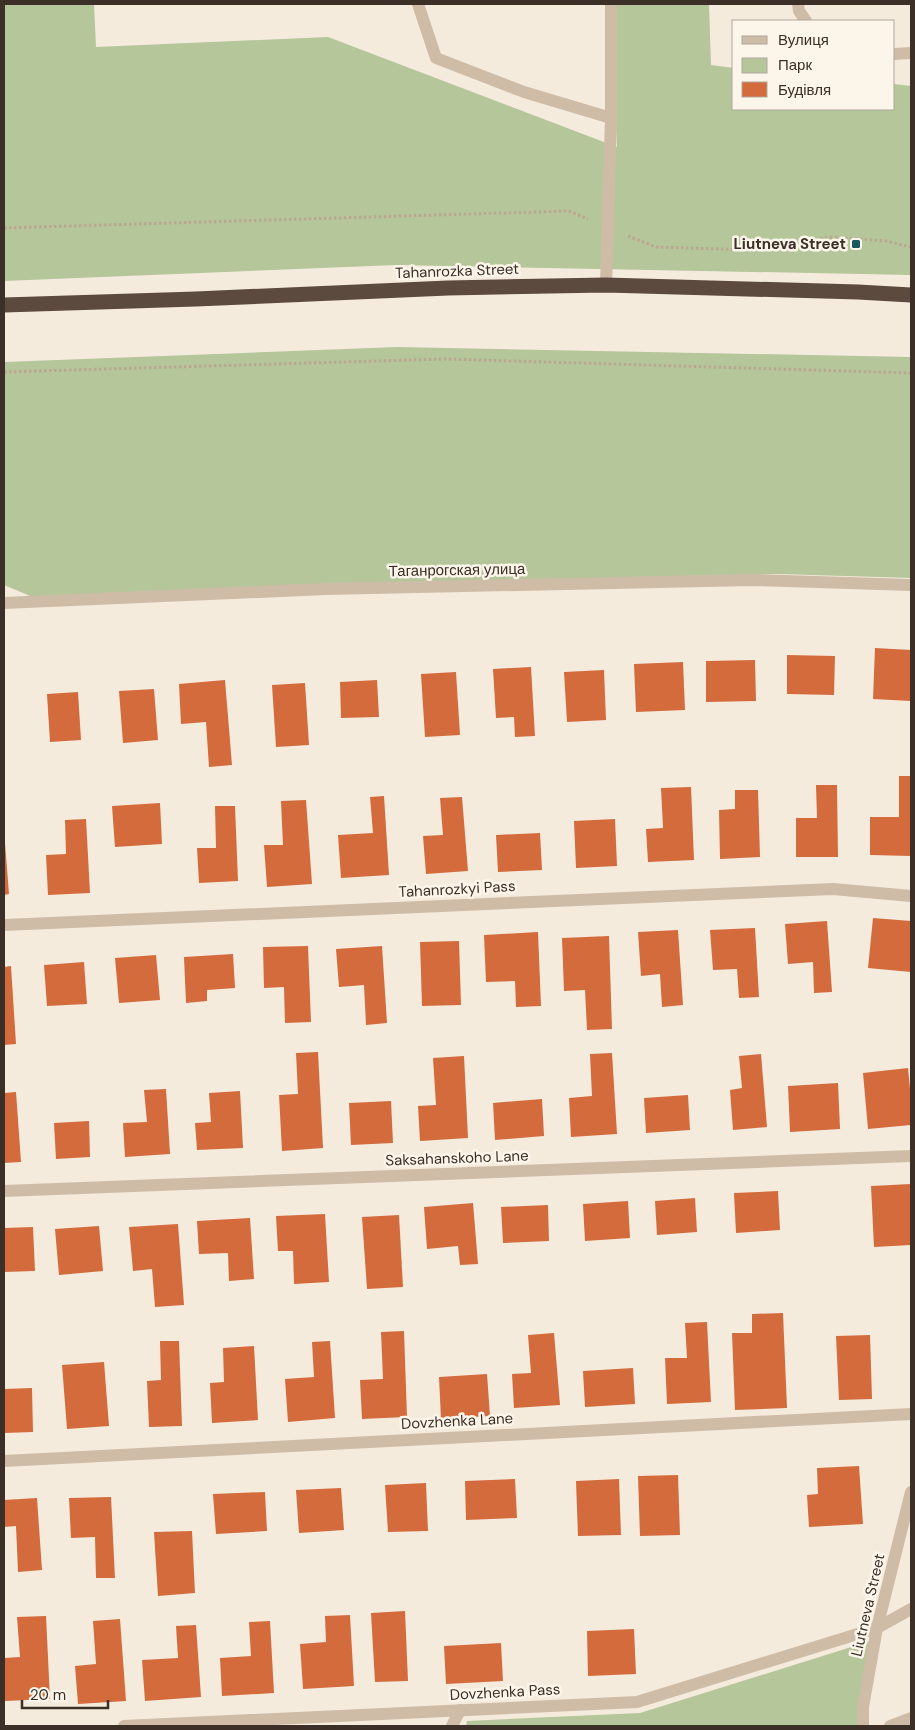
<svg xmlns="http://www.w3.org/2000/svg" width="915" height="1730" viewBox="0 0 915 1730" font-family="'DM Sans',sans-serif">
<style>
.green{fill:#b5c69b}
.building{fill:#d36b3d}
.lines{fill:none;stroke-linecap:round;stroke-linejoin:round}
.path{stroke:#bba691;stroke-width:3;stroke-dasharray:2.5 2.5;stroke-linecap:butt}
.minor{stroke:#cfbca7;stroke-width:12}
.highway{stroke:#5d4a3e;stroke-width:15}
.poi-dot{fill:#185861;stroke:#fcf5ea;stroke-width:2}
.labels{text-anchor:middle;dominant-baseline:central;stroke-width:5;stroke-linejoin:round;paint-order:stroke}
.poi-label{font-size:15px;font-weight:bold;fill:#3b2f28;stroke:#fcf5ea;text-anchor:end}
.street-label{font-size:15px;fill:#3b2f28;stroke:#fcf5ea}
</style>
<rect width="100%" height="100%" fill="#f5ebdd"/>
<!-- green -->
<g class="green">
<path d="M4 4H94L96 47 328 37 617 147 611 4H709L711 65 734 68V109H894V84L911 86V275L396 265 4 281Z"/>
<path d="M397 347 911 357V578L778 574 468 581 35 598 4 585V362Z"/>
<path d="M880 1638 865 1726H466L467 1721 640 1713Z"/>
</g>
<!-- building -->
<g class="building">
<path d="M875 648 911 650V701L873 699Z"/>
<path d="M787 655 835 656 834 695 787 694Z"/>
<path d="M755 660 756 701 706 702V661Z"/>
<path d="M683 662 685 710 636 712 634 664Z"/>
<path d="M531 667 535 736 515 737 514 717 496 718 493 669Z"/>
<path d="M604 670 606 720 567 722 564 672Z"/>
<path d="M456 672 460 735 425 737 421 674Z"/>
<path d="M225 680 232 765 209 767 206 722 181 724 179 684Z"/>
<path d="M377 680 379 717 341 718 340 682Z"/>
<path d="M305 683 309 745 276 747 272 685Z"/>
<path d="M154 689 158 740 123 743 119 691Z"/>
<path d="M78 692 81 740 50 742 47 694Z"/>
<path d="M899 776H911V856L870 855V817H899Z"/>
<path d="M816 785H837L838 857H796V818H817Z"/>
<path d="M691 787 694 860 648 862 646 829 663 828 661 788Z"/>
<path d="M735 790H758L760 857 720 859 719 810 735 809Z"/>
<path d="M384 796 389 875 341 878 338 835 373 833 370 797Z"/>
<path d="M462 797 468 871 426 874 423 836 443 835 440 798Z"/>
<path d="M306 800 312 884 267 887 264 845H283L281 801Z"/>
<path d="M160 803 162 844 115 847 112 806Z"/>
<path d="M215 806H235L238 881 199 883 197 848H216Z"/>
<path d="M86 819 90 893 48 895 46 855 66 854 65 820Z"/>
<path d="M615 819 617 866 576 868 574 821Z"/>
<path d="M540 833 542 870 498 872 496 835Z"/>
<path d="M4 843H5L9 894 4 895Z"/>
<path d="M873 918 911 921V972L868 968Z"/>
<path d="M827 921 832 992 814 993 813 962 788 964 785 924Z"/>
<path d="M755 928 759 997 739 998 737 969 713 970 710 930Z"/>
<path d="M678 930 683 1005 662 1007 660 974 641 976 638 932Z"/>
<path d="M538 932 541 1006 516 1007 515 981 486 982 484 935Z"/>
<path d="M609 936 612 1029 587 1030 585 990 564 991 562 938Z"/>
<path d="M459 941 461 1005 422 1006 420 942Z"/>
<path d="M308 946 311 1022 285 1023 284 987 264 988 263 947Z"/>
<path d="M382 946 387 1023 366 1025 364 985 339 987 336 949Z"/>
<path d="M233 954 235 988 207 990V1001L186 1003 184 957Z"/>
<path d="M156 955 160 1000 119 1003 115 958Z"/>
<path d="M84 962 87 1004 47 1006 44 965Z"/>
<path d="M11 966 16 1044 4 1045V967Z"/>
<path d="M318 1052 323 1148 282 1151 279 1095 298 1094 296 1053Z"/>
<path d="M612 1053 617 1134 571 1137 569 1098 592 1096 590 1054Z"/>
<path d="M761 1054 767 1127 733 1130 730 1090 742 1088 739 1056Z"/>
<path d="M464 1056 468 1138 420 1141 418 1106 436 1105 433 1058Z"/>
<path d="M908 1068 911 1099V1125L868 1129 863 1073Z"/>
<path d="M838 1083 840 1129 790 1132 788 1086Z"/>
<path d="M166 1089 170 1154 125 1157 123 1123 147 1122 144 1090Z"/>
<path d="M240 1091 243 1148 197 1150 195 1123 211 1122 209 1093Z"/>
<path d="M16 1092 21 1162 4 1163V1093Z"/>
<path d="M688 1095 690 1130 646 1133 644 1098Z"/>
<path d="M542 1099 544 1136 495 1140 493 1103Z"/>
<path d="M391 1101 393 1143 351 1145 349 1103Z"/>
<path d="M89 1121 90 1157 56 1159 54 1123Z"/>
<path d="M911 1184V1245L874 1247 871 1186Z"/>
<path d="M778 1191 780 1230 736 1233 734 1193Z"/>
<path d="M695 1198 697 1232 657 1235 655 1201Z"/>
<path d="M628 1201 630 1238 585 1241 583 1204Z"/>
<path d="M473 1203 478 1264 460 1265 458 1246 427 1249 424 1207Z"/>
<path d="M548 1205 549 1241 503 1243 501 1207Z"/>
<path d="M325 1214 329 1282 294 1284 293 1251H278L276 1216Z"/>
<path d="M399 1215 403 1287 367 1289 362 1217Z"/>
<path d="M250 1218 254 1279 229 1281 228 1253 199 1254 197 1221Z"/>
<path d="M178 1224 184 1305 155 1307 152 1269 133 1271 129 1227Z"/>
<path d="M99 1226 103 1271 59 1275 55 1229Z"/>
<path d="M33 1227 35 1271 4 1272V1228Z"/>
<path d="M783 1313 787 1408 735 1410 732 1333H752V1314Z"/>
<path d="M707 1322 711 1402 667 1404 665 1358H687L685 1323Z"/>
<path d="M404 1331 407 1417 362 1419 360 1380 383 1379 381 1332Z"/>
<path d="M554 1333 560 1405 514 1408 512 1374 531 1373 528 1335Z"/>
<path d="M870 1335 872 1399 839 1400 836 1336Z"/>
<path d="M160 1341H179L182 1426 149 1427 147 1381 161 1380Z"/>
<path d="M330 1341 335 1418 288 1422 285 1379 314 1377 312 1342Z"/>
<path d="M254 1346 258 1420 212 1423 210 1383 224 1382 223 1348Z"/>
<path d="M104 1362 109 1426 67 1429 62 1365Z"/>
<path d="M633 1368 635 1404 585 1407 583 1371Z"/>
<path d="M487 1374 490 1416 441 1419 439 1377Z"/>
<path d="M32 1388 33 1432 4 1433V1389Z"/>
<path d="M859 1466 863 1524 809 1527 807 1495 818 1494 817 1468Z"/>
<path d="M678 1475 680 1535 640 1536 638 1476Z"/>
<path d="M515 1479 517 1518 466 1520 465 1481Z"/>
<path d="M619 1479 621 1535 578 1536 576 1481Z"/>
<path d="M426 1483 428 1531 388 1532 385 1485Z"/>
<path d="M341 1488 344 1530 299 1533 296 1490Z"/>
<path d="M265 1492 267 1531 216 1534 213 1494Z"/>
<path d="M111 1497 115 1578H96L95 1537 71 1538 69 1498Z"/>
<path d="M37 1498 42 1570 18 1572 16 1526 4 1527V1500Z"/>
<path d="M192 1531 195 1593 158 1596 154 1532Z"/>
<path d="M405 1611 408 1681 375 1682 371 1613Z"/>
<path d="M350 1615 354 1686 303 1689 300 1644 326 1642 325 1616Z"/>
<path d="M46 1616 50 1699 5 1701 4 1658 20 1657 17 1617Z"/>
<path d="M120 1619 126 1701 78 1704 75 1666 96 1664 93 1621Z"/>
<path d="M270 1621 274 1693 222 1696 220 1658 251 1656 249 1622Z"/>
<path d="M196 1625 201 1697 145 1701 142 1660 178 1658 176 1626Z"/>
<path d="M634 1629 636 1674 588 1676 587 1631Z"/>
<path d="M501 1643 503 1681 446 1684 444 1646Z"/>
</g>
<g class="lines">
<!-- path -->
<g class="path">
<path d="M4 228 569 211 588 219"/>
<path d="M628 236 656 247 753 250 829 237 886 241 911 247"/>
<path d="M4 372 446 359 911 373"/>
</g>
<!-- minor -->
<g class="minor">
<path d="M418 4 436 58 524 92 611 118"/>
<path d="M798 4 799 11 806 21"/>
<path d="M894 54 911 53"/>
<path d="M606 285 611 118V4"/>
<path d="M4 603 326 589 753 580 911 585"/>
<path d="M4 925 833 889 911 896"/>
<path d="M4 1191 911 1156"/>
<path d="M4 1461 911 1414"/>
<path d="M124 1726 637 1702 877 1628 911 1609"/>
<path d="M452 1726 460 1710"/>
<path d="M863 1726V1707L877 1628 911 1492"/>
<path d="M890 1726 911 1718"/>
</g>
<!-- highway -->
<path class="highway" d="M4 305 196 299 448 288 606 285 858 292 911 295"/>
</g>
<!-- markers -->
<rect class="poi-dot" x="851" y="239" width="10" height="10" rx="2.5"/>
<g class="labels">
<!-- poi labels -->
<g class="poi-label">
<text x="846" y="244">Liutneva Street</text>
</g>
<!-- street labels -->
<g class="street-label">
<text transform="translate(457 271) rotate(-2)">Tahanrozka Street</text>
<text transform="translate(457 570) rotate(-1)">Таганрогская улица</text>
<text transform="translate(457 889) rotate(-3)">Tahanrozkyi Pass</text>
<text transform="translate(457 1158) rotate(-2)">Saksahanskoho Lane</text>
<text transform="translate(457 1421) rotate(-3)">Dovzhenka Lane</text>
<text transform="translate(868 1605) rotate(-77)">Liutneva Street</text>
<text transform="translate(505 1692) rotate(-3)">Dovzhenka Pass</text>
</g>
</g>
<!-- border -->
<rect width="915" height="1730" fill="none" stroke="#3b2f28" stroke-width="10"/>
<!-- legend -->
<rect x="732" y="20" width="162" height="90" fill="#fcf5ea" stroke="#afa69c"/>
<rect x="742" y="36" width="25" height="8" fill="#cfbca7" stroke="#afa69c"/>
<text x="778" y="45" font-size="15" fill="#3b2f28">Вулиця</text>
<rect x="742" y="58" width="25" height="15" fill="#b5c69b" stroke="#afa69c"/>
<text x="778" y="70" font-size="15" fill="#3b2f28">Парк</text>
<rect x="742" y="82" width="25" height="15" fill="#d36b3d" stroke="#afa69c"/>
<text x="778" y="95" font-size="15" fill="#3b2f28">Будівля</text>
<!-- scale -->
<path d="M22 1700v8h86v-8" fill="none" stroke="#3b2f28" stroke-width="2.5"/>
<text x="30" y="1700" font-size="15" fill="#3b2f28" stroke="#fcf5ea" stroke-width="4" paint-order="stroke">20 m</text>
</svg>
